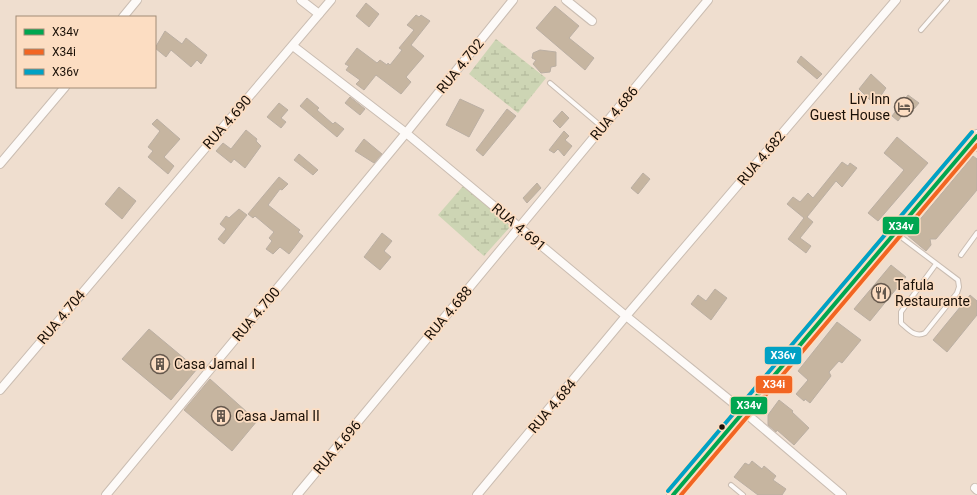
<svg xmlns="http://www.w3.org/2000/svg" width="977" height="495" viewBox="0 0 977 495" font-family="Roboto,sans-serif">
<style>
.wetland{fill:url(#wetland-marsh)}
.building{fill:#c6b5a0;stroke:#bbafa3}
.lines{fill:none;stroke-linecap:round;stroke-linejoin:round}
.service-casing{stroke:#cabdb2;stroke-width:6}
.minor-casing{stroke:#cabdb2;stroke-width:10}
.secondary-casing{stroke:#cabdb2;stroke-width:14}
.service{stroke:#fdfaf8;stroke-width:4}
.minor{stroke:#fdfaf8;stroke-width:8}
.secondary{stroke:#fdfaf8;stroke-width:12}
.bus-1-casing{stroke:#fcddc2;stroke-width:7}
.bus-2-casing{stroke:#fcddc2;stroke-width:7}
.bus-3-casing{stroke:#fcddc2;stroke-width:7}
.bus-1{stroke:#00a651;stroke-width:4}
.bus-2{stroke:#f26522;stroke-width:4}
.bus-3{stroke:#01a1c4;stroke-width:4}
.bus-dot{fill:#1a1007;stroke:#fcddc2;stroke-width:1.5}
.labels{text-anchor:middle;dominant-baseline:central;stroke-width:3.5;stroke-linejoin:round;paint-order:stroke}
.street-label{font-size:14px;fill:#1a1007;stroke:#fcddc2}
.poi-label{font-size:14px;fill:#1a1007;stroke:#fcddc2;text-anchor:start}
.line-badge{stroke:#fcddc2;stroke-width:1.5}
.badge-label{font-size:11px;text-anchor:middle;font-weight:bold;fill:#fff}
</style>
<defs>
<pattern id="wetland-marsh" width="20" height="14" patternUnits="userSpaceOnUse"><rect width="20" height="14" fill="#cdd5b4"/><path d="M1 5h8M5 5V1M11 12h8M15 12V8" fill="none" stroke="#afb699"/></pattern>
</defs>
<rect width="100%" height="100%" fill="#efdecf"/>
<!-- wetland -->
<g class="wetland">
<path d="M496 39 546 78 518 113 469 74Z"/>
<path d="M464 185 511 226 484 256 438 215Z"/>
</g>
<!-- building -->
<g class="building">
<path d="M366 3 379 14 369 27 356 16Z"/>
<path d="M555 6 579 26 569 38 594 58 585 70 536 28Z"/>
<path d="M416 15 419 17 421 15 430 21 411 45 424 56 406 77 411 82 401 94 376 75 364 90 356 84 360 80 346 70 349 66 345 64 357 48 377 63 380 60 387 65 388 63 390 65 402 50 399 48 414 30 407 25Z"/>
<path d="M165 31 182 44 186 38 207 55 201 64 197 60 191 67 171 50 166 57 155 48Z"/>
<path d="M540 50 556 52V66L551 67 550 72 541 73 533 64 536 60 532 58 533 53Z"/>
<path d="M801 56 822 74 817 79 797 62Z"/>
<path d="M871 74 886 88 878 100 873 96 870 100 859 89Z"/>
<path d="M908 95 919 103 914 109 910 105 898 121 892 116Z"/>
<path d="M350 97 365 109 360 115 345 103Z"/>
<path d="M307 98 319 108 317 110 333 124 335 122 344 129 337 137 300 106Z"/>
<path d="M460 99 484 110 469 137 446 125Z"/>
<path d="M279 103 288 110 281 118 286 122 281 128 267 117Z"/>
<path d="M507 109 516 116 483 156 476 150Z"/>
<path d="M562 111 569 118 560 128 553 121Z"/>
<path d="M157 119 180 139 164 157 174 166 168 174 148 157 153 151 148 147 160 131 152 124Z"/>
<path d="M246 130 257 139 256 141 261 146 245 168 234 159 231 163 216 151 223 143 231 149Z"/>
<path d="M564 131 569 136 565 140 572 146 564 156 558 149 554 153 549 150Z"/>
<path d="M897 137 928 163 878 221 868 213 904 170 884 153Z"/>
<path d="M364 139 382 154 374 163 355 151Z"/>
<path d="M299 154 318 170 313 175 294 160Z"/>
<path d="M973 156 977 159V190L936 239H930L931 245 926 251 907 235Z"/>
<path d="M842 162 848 166 850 163 857 168 842 187 836 181 807 217 813 222 800 238 811 246 806 253 788 239 804 218 787 204 793 197 800 202 808 193 813 198Z"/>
<path d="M643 173 650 179 638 194 631 188Z"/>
<path d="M279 177 288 184 282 190 280 189 268 205 300 230 298 232 303 236 289 254 280 247 273 254 266 249 272 241 269 238 274 232 255 216 253 218 248 214Z"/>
<path d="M537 183 541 188 527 203 523 198Z"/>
<path d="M119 187 136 201 122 219 105 204Z"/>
<path d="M239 209 247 215 224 244 218 239 226 229 220 224 226 216 229 218Z"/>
<path d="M382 233 392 241 384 251 391 257 380 270 364 257Z"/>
<path d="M891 265 906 277 870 321 854 309Z"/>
<path d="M715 289 727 298 711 320 691 304 698 295 706 301Z"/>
<path d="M970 295 977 301V315L947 352 933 340Z"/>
<path d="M837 322 861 340 842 363 839 361 829 372 831 376 810 403 805 399 804 401 796 394 808 380 798 371Z"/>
<path d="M149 329 197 369 171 400 122 359Z"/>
<path d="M210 379 257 421 232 451 184 410Z"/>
<path d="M779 400 793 411 792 412 809 428 794 445 777 430 776 432 768 425V415Z"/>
<path d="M752 461 762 469 764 466 776 476 773 480 786 489 782 495H758L734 477 745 463 749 465Z"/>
</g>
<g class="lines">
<defs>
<g id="service">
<path d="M921 30 947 0"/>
<path d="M550 83 602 127"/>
<path d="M971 143 977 149"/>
<path d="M897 234 958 280 959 287 957 293 925 333C915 338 908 329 901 323V312L936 264"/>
<path d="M961 255 977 233"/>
<path d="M731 485 743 495"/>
</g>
<g id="minor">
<path d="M301 0 319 14"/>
<path d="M566 0 592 21"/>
<path d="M123 17 137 0"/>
<path d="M293 46 406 133 626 316 743 411 842 495"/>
<path d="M0 164 65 87"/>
<path d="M0 390 331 0"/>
<path d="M975 488 977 490"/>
<path d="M106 495 406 133 513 0"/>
<path d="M297 495 708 0"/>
<path d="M477 495 626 316 896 0"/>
</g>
<path id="secondary" d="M673 495 977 136"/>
</defs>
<!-- service casing -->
<use href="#service" class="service-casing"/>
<!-- minor casing -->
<use href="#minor" class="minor-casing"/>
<!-- secondary casing -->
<use href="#secondary" class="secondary-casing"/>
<!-- service -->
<use href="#service" class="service"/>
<!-- minor -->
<use href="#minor" class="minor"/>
<!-- secondary -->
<use href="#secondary" class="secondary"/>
<defs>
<path id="bus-1" d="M673 495 977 136"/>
<path id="bus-2" d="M681 495 977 145"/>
<path id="bus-3" d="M668 491 972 132"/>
</defs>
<!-- bus-1 casing -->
<use href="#bus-1" class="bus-1-casing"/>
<!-- bus-2 casing -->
<use href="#bus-2" class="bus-2-casing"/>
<!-- bus-3 casing -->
<use href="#bus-3" class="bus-3-casing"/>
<!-- bus-1 -->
<use href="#bus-1" class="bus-1"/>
<!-- bus-2 -->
<use href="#bus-2" class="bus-2"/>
<!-- bus-3 -->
<use href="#bus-3" class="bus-3"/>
</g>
<!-- icons -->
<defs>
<symbol id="hotel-ring" viewBox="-11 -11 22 22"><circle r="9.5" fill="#fcddc2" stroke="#65584d" stroke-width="1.5"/><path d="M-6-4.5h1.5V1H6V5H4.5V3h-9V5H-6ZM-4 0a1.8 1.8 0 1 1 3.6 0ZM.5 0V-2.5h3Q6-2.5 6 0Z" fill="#65584d"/></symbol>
<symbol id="restaurant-ring" viewBox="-11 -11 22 22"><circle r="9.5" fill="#fcddc2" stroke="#65584d" stroke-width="1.5"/><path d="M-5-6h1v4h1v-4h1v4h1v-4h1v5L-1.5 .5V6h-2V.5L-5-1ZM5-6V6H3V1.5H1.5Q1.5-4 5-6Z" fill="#65584d"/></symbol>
<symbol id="building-ring" viewBox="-11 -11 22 22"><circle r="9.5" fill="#fcddc2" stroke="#65584d" stroke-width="1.5"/><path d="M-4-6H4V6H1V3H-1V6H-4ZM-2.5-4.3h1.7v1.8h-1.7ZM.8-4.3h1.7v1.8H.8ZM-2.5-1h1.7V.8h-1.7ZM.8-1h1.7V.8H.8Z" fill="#65584d"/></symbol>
</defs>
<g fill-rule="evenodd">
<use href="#hotel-ring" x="893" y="96" width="22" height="22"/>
<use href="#restaurant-ring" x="870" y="282" width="22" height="22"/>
<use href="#building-ring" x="149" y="353" width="22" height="22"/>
<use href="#building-ring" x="210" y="405" width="22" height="22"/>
</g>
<!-- markers -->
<circle class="bus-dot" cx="722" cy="427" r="3.5"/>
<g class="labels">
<!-- street labels -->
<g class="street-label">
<text transform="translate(460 66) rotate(-51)">RUA 4.702</text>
<text transform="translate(614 113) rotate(-50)">RUA 4.686</text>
<text transform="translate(227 122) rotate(-49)">RUA 4.690</text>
<text transform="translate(761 158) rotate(-50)">RUA 4.682</text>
<text transform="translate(519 227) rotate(40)">RUA 4.691</text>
<text transform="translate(448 313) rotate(-50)">RUA 4.688</text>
<text transform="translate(256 314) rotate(-50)">RUA 4.700</text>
<text transform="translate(61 317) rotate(-50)">RUA 4.704</text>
<text transform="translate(552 406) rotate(-50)">RUA 4.684</text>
<text transform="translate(337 447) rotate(-50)">RUA 4.696</text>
</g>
<!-- poi labels -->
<g class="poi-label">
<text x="890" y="99" text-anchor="end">Liv Inn<tspan x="890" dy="16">Guest House</tspan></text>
<text x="895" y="285">Tafula<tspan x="895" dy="16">Restaurante</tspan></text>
<text x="174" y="364">Casa Jamal I</text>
<text x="235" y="416">Casa Jamal II</text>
</g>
</g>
<g class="line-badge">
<rect x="882" y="216" width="38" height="19" rx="4" fill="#00a651"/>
<rect x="764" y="346" width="38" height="19" rx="4" fill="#01a1c4"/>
<rect x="755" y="375" width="38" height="19" rx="4" fill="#f26522"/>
<rect x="730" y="396" width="38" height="19" rx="4" fill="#00a651"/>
</g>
<g class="badge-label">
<text x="901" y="230">X34v</text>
<text x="783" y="359">X36v</text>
<text x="774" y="388">X34i</text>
<text x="749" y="409">X34v</text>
</g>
<!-- legend -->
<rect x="16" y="16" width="140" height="72" fill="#fcddc2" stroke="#a28b77"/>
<rect x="24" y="29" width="20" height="6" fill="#00a651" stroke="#a28b77"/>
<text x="52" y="36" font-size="12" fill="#1a1007">X34v</text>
<rect x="24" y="49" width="20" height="6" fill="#f26522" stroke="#a28b77"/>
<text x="52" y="56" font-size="12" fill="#1a1007">X34i</text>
<rect x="24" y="69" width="20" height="6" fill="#01a1c4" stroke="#a28b77"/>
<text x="52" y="76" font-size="12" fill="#1a1007">X36v</text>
</svg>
